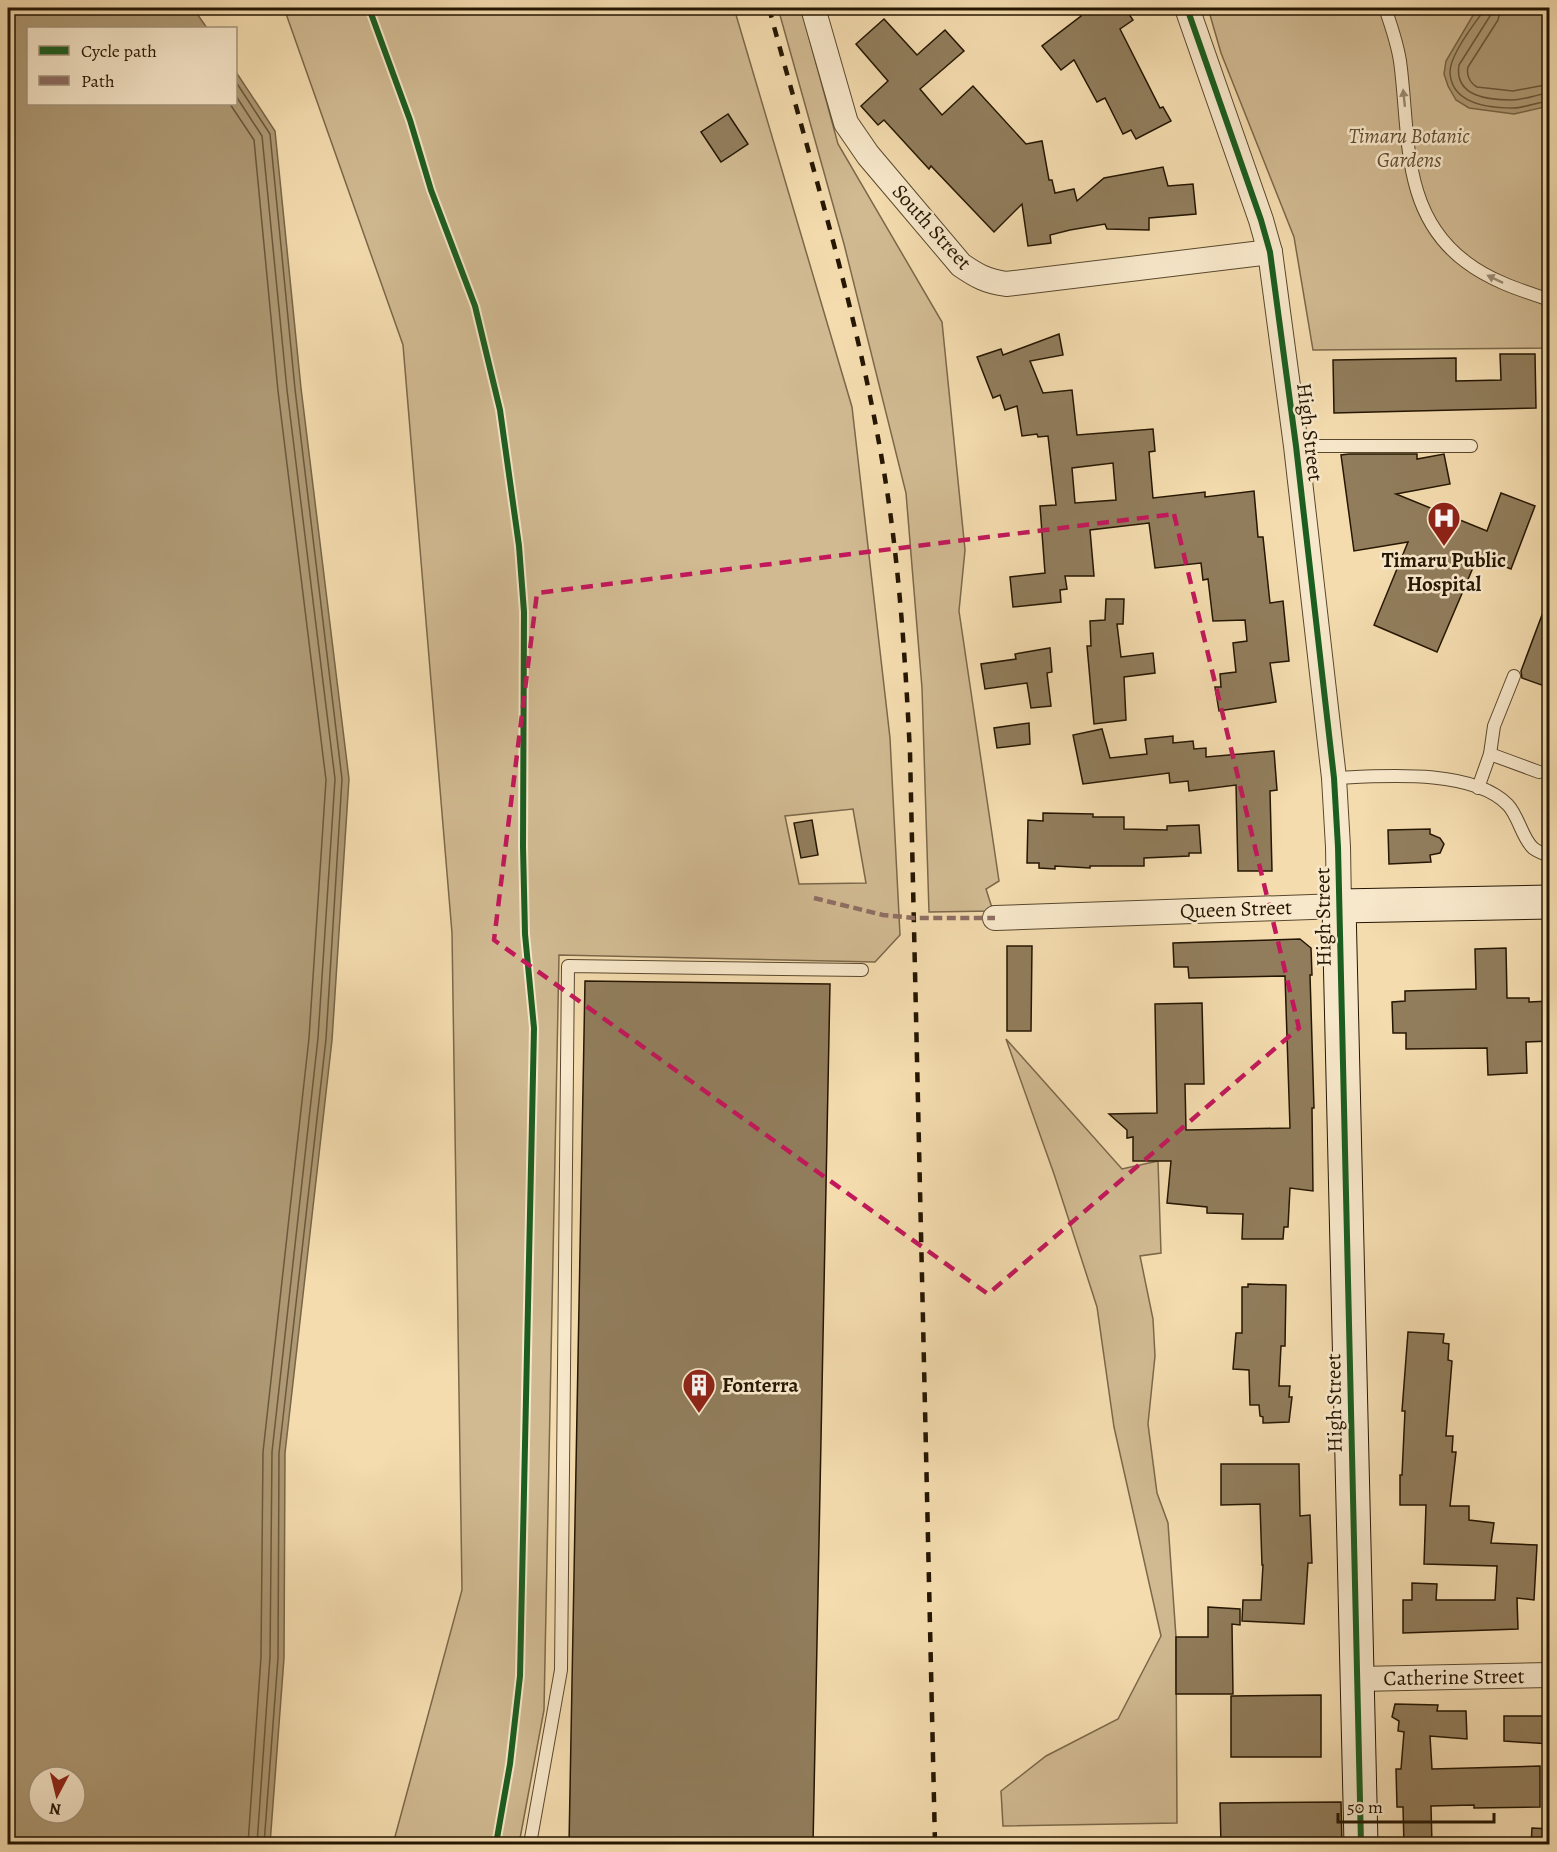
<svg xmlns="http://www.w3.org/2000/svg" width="1557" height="1852" viewBox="0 0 1557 1852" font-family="Alegreya,serif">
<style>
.green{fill:#d1ba92;stroke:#7b684a;stroke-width:1.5;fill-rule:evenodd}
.water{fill:#ae9974;stroke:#776546;stroke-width:1.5;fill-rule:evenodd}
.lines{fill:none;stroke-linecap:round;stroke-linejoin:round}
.shore{stroke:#6a583b;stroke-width:1.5}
.building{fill:#917d5c;stroke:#251602;stroke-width:1.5;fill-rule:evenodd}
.lane-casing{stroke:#59482d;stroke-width:14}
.street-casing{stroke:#59482d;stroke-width:26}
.secondary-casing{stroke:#251602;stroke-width:35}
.lane{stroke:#f8e8cb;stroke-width:12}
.street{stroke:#f8e8cb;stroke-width:24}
.secondary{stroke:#f8e8cb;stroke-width:33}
.rail{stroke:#251602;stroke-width:4.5;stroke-dasharray:10 10;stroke-linecap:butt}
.quiet{stroke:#8d6e63;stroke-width:4.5;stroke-dasharray:9 4.5;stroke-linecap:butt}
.cycleway-casing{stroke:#f8e8cb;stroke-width:10}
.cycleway{stroke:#1b5e20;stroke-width:6}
.oneway{fill:#998a71}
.marked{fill:none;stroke:#c2185b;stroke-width:4.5;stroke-dasharray:12 8;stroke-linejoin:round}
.labels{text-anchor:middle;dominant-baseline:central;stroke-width:5;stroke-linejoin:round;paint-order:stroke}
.park-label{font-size:21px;font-style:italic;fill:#614f34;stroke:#f8e8cb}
.street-label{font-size:21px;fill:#251602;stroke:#f8e8cb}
.poi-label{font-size:21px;font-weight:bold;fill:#251602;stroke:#f8e8cb}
</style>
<rect width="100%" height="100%" fill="#f4dcaf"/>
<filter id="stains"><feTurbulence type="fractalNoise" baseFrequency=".00333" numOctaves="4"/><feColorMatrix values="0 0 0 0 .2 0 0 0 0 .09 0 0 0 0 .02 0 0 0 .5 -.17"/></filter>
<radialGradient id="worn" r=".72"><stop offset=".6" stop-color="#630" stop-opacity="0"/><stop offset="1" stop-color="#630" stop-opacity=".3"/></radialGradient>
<!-- green -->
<g class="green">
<path d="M284 8H734L852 407 890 738 900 935 875 962 559 955 544 1710 519 1844H393L462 1590 452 933 403 345ZM853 809 866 883 799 884 785 816Z"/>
<path d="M778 8H801L838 144 942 322 965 550 959 611 999 881 986 889 993 911 929 912 922 688 906 493 844 244Z"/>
<path d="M1208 8H1549V348L1313 350 1294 237 1221 53Z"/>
<path d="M1006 1039 1122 1169 1158 1161 1161 1253 1140 1256 1153 1319 1155 1356 1148 1424 1157 1493 1168 1523 1176 1637 1177 1823 1003 1826 1001 1791 1046 1756 1118 1719 1161 1636 1114 1427 1097 1307 1054 1174Z"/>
</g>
<!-- water -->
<g class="water">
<path d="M8 8H193L207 28H28V104H236V72L275 131 301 388 349 779 332 1040 285 1453 284 1658 270 1844H8ZM39 1777H75V1813H39Z"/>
<path d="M1480 8H1549V106L1514 114 1469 108 1456 100 1448 86 1444 74 1446 61 1472 17Z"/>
</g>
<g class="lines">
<!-- shore -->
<g class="shore">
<path d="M1484 8 1483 12C1473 25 1449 56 1450 73 1452 104 1489 108 1513 108 1525 108 1537 102 1550 101"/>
<path d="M1492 8 1490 16 1459 65C1454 97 1489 100 1512 100 1525 100 1537 94 1550 93"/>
<path d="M1501 8 1498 20 1468 67C1466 75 1470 83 1477 87L1513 91 1550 84"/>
<path d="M236 82 270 134 295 389 342 779 326 1039 279 1453 278 1658 264 1844"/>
<path d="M236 96 262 136 287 390 335 779 318 1038 272 1452 270 1657 257 1844"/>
<path d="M230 104 254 140 278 391 326 780 309 1038 263 1452 261 1657 248 1844"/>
</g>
</g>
<!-- building -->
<g class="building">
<path d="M1076 8H1125L1133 20 1120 29 1160 108 1163 107 1171 121 1136 139 1131 130 1123 134 1105 98 1097 102 1074 60 1061 70 1042 46 1081 16Z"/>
<path d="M884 19 917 55 945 30 964 51 920 89 942 115 973 86 1026 144 1042 141 1049 180H1052L1055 193 1074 189 1077 201 1104 178 1163 167 1168 186 1193 184 1196 214 1149 218V230L1107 229 1105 224 1070 230 1050 235 1051 243 1028 246 1022 204 994 232 931 166 929 169 884 120 878 125 861 106 888 81 856 44Z"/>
<path d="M728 114 748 144 721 162 701 132Z"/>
<path d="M1059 334 1063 355 1030 361 1043 393 1072 390 1077 435 1153 429 1155 451 1149 452 1153 498 1205 492V497L1254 491 1258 537H1263L1270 603 1283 601 1289 661 1270 663 1276 702 1219 711 1215 687H1221L1220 674 1236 672 1233 643 1247 641 1245 620 1213 621 1208 579 1203 580 1201 563 1155 568 1149 523 1090 530 1094 576H1065L1067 589 1060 590 1061 602 1013 607 1010 577 1045 573 1040 506 1056 505 1048 436 1038 437 1037 434 1022 436 1017 406 1005 410 1000 395 993 398 977 357 1001 349 1003 355ZM1113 463 1116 500 1075 503 1072 468Z"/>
<path d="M1500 354H1535L1536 408 1334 413 1333 360 1456 358V381L1501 380Z"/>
<path d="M1349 454H1417V459L1444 454 1450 484 1396 494 1487 531 1501 493 1535 506 1511 569 1478 556 1437 652 1374 625 1408 542 1354 551 1341 455Z"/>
<path d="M1106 599H1124L1123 624H1117L1121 657 1153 653 1155 673 1124 677 1126 720 1094 724 1087 646H1091L1090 621 1105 620Z"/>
<path d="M1548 599H1550V688L1522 678 1521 671Z"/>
<path d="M1050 648 1052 672 1047 673 1051 706 1031 708 1027 683 985 689 981 664 1016 659 1015 654Z"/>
<path d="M1029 723 1030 744 997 748 994 728Z"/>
<path d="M1102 729 1110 758 1147 754 1145 739 1173 736V743L1193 741 1194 749 1206 748V757L1274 751 1277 790 1270 791 1272 871H1238L1236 785 1189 791 1188 781 1170 783 1169 773 1083 784 1073 735Z"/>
<path d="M1043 813 1093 814V817H1124V829L1167 830V826L1199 825 1201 853H1189V856L1144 858V866H1090V868L1055 866V869L1039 868V863H1027L1028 820 1043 821Z"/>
<path d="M812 820 818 855 801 858 794 823Z"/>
<path d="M1430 829V834L1440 838 1444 844 1440 853 1430 855 1431 862 1389 864 1388 830Z"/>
<path d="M1300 939 1311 948 1312 975H1310L1314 1108H1312L1313 1191 1290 1188 1288 1227H1284L1283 1239H1242L1243 1214 1207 1213V1207L1167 1203 1171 1161H1133V1137L1127 1138V1130L1109 1114 1157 1113 1155 1004 1202 1003 1204 1084H1185L1186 1130 1290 1128 1285 976 1189 978 1188 967H1174L1173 943Z"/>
<path d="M1007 946H1032L1031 1031H1007Z"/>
<path d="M1506 948 1507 998H1529V1002L1550 1001V1041L1526 1042 1527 1073 1488 1075 1487 1048 1406 1049V1033H1393L1392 1002 1405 1001V991L1476 989 1475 949Z"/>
<path d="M585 981 830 984 813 1845H569Z"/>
<path d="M1248 1284 1286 1285 1285 1346H1281L1279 1386H1290L1289 1397H1292L1289 1422 1263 1423V1417L1260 1416 1259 1405H1250L1249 1370 1233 1369 1236 1333H1242V1287H1248Z"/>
<path d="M1408 1332 1444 1334 1443 1343 1449 1344 1448 1360 1452 1361 1446 1436H1453L1452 1452H1456L1450 1506H1469V1520L1494 1523 1491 1543 1537 1545 1534 1600 1517 1598 1518 1629 1403 1633V1600H1412V1583L1437 1584 1436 1600H1495L1497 1566 1424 1564 1426 1505H1400V1475H1402L1405 1411H1402Z"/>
<path d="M1221 1464H1299L1300 1516 1310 1515 1312 1563H1308L1304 1624 1242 1621 1243 1600H1261L1263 1565H1262L1260 1504 1221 1505Z"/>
<path d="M1208 1607 1240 1609V1625L1232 1624 1233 1694H1176V1637H1208Z"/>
<path d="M1321 1695V1757H1231V1696Z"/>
<path d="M1395 1704 1438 1705 1437 1711H1466L1467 1739 1430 1736 1432 1769 1540 1766V1807L1474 1808V1805L1431 1806 1432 1845H1404L1403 1807H1397L1396 1769H1401L1404 1732 1398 1731 1399 1721 1392 1717Z"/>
<path d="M1504 1716H1550V1744L1504 1741Z"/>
<path d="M1341 1802 1342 1845H1221L1220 1803Z"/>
<path d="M1532 1828 1550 1829V1845H1531Z"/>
</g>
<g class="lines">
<defs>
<g id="lane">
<path d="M1385 8C1391 25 1397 42 1400 61 1410 134 1400 213 1466 262 1491 281 1520 290 1550 300"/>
<path d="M1296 446H1471"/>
<path d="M1490 754 1539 772"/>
<path d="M1334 778C1381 776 1472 768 1508 805 1519 817 1522 838 1533 848 1538 852 1544 854 1550 856"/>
<path d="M1478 788 1490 754 1494 726 1514 676"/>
<path d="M530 1844 561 1670 568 966 862 970"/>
</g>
<g id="street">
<path d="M813 8 846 123 868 155 961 265C977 276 986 281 1006 284L1270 252"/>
<path d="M995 918 1339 906 1338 847 1334 778 1296 446 1270 252 1261 220 1187 8"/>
<path d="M1358 1679 1550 1675"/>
</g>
<path id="secondary" d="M1361 1844 1339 906 1550 902"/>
</defs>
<!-- lane casing -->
<use href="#lane" class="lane-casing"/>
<!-- street casing -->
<use href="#street" class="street-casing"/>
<!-- secondary casing -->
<use href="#secondary" class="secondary-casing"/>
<!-- lane -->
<use href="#lane" class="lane"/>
<!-- street -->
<use href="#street" class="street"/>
<!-- secondary -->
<use href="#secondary" class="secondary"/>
<!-- rail -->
<path class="rail" d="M769 8C809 157 856 307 882 460 899 557 905 655 910 753L935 1844"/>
<!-- quiet -->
<path class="quiet" d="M814 898 883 915 914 918H995"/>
<defs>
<g id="cycleway">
<path d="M369 8 410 120 431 190 475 306 500 410 519 546 524 612 523 847 525 934 534 1028 520 1676 510 1764 496 1844"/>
<path d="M1187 8 1261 220 1270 252 1296 446 1334 778 1338 847 1361 1844"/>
</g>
</defs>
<!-- cycleway casing -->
<use href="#cycleway" class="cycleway-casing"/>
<!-- cycleway -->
<use href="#cycleway" class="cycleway"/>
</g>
<!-- one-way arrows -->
<defs><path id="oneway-solid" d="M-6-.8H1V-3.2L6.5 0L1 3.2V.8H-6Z" transform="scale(1.5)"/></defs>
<g class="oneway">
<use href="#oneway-solid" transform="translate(1404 98) rotate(-96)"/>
<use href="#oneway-solid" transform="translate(1495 279) rotate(-154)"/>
</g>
<!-- marked area -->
<path class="marked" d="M1174 514 1299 1028 988 1294 494 940 537 593Z"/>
<!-- icons -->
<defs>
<symbol id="hospital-pin" viewBox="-11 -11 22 30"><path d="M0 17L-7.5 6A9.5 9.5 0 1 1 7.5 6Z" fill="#8f2418" stroke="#f8e8cb"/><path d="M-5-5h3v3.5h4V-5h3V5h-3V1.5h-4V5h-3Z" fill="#fff"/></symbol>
<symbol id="building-pin" viewBox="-11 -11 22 30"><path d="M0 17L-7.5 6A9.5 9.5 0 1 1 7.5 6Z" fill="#8f2418" stroke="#f8e8cb"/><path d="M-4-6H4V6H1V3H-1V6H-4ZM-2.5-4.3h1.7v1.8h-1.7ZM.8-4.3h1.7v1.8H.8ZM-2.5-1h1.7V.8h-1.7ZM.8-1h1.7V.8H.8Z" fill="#fff"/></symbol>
</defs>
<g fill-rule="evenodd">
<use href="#hospital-pin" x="1425" y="499" width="38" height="52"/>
<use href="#building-pin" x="680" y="1366" width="38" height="52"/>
</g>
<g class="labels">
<!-- park labels -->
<g class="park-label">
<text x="1409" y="136">Timaru Botanic<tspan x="1409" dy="24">Gardens</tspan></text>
</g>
<!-- street labels -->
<g class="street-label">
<text transform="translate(932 227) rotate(48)">South Street</text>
<text transform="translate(1310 432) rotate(83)">High Street</text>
<text transform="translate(1236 909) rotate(-2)">Queen Street</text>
<text transform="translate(1323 917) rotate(-91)">High Street</text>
<text transform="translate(1334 1403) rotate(-91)">High Street</text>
<text transform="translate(1454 1677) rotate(-1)">Catherine Street</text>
</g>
<!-- poi labels -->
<g class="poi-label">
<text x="1444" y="560">Timaru Public<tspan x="1444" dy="24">Hospital</tspan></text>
<text x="722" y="1385" text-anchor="start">Fonterra</text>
</g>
</g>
<!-- margin -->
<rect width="1557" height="1852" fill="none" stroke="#f4dcaf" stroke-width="30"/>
<rect x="9" y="9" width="1539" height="1834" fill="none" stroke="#251602" stroke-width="3"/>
<rect x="15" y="15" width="1527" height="1822" fill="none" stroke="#251602" stroke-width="1.5"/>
<!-- legend -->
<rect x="27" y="27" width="210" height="78" fill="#f8e8cb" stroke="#a4947b" stroke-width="1.5"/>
<rect x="39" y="46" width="30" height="9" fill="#1b5e20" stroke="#a4947b" stroke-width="1.5"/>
<text x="81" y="57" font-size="18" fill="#251602">Cycle path</text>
<rect x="39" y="76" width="30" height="9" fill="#8d6e63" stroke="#a4947b" stroke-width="1.5"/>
<text x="81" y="87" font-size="18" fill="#251602">Path</text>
<!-- north arrow -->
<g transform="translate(57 1795) rotate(187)"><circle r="28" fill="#f8e8cb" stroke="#a4947b" stroke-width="1.5"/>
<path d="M0-4.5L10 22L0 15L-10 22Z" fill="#8f2418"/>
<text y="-9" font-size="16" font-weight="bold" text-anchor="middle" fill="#251602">N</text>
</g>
<!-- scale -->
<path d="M1338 1813v9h156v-9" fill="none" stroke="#251602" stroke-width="3"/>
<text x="1347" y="1813" font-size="18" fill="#251602" stroke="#f8e8cb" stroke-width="4.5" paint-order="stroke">50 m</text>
<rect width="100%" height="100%" filter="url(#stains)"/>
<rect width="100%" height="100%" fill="url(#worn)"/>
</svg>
